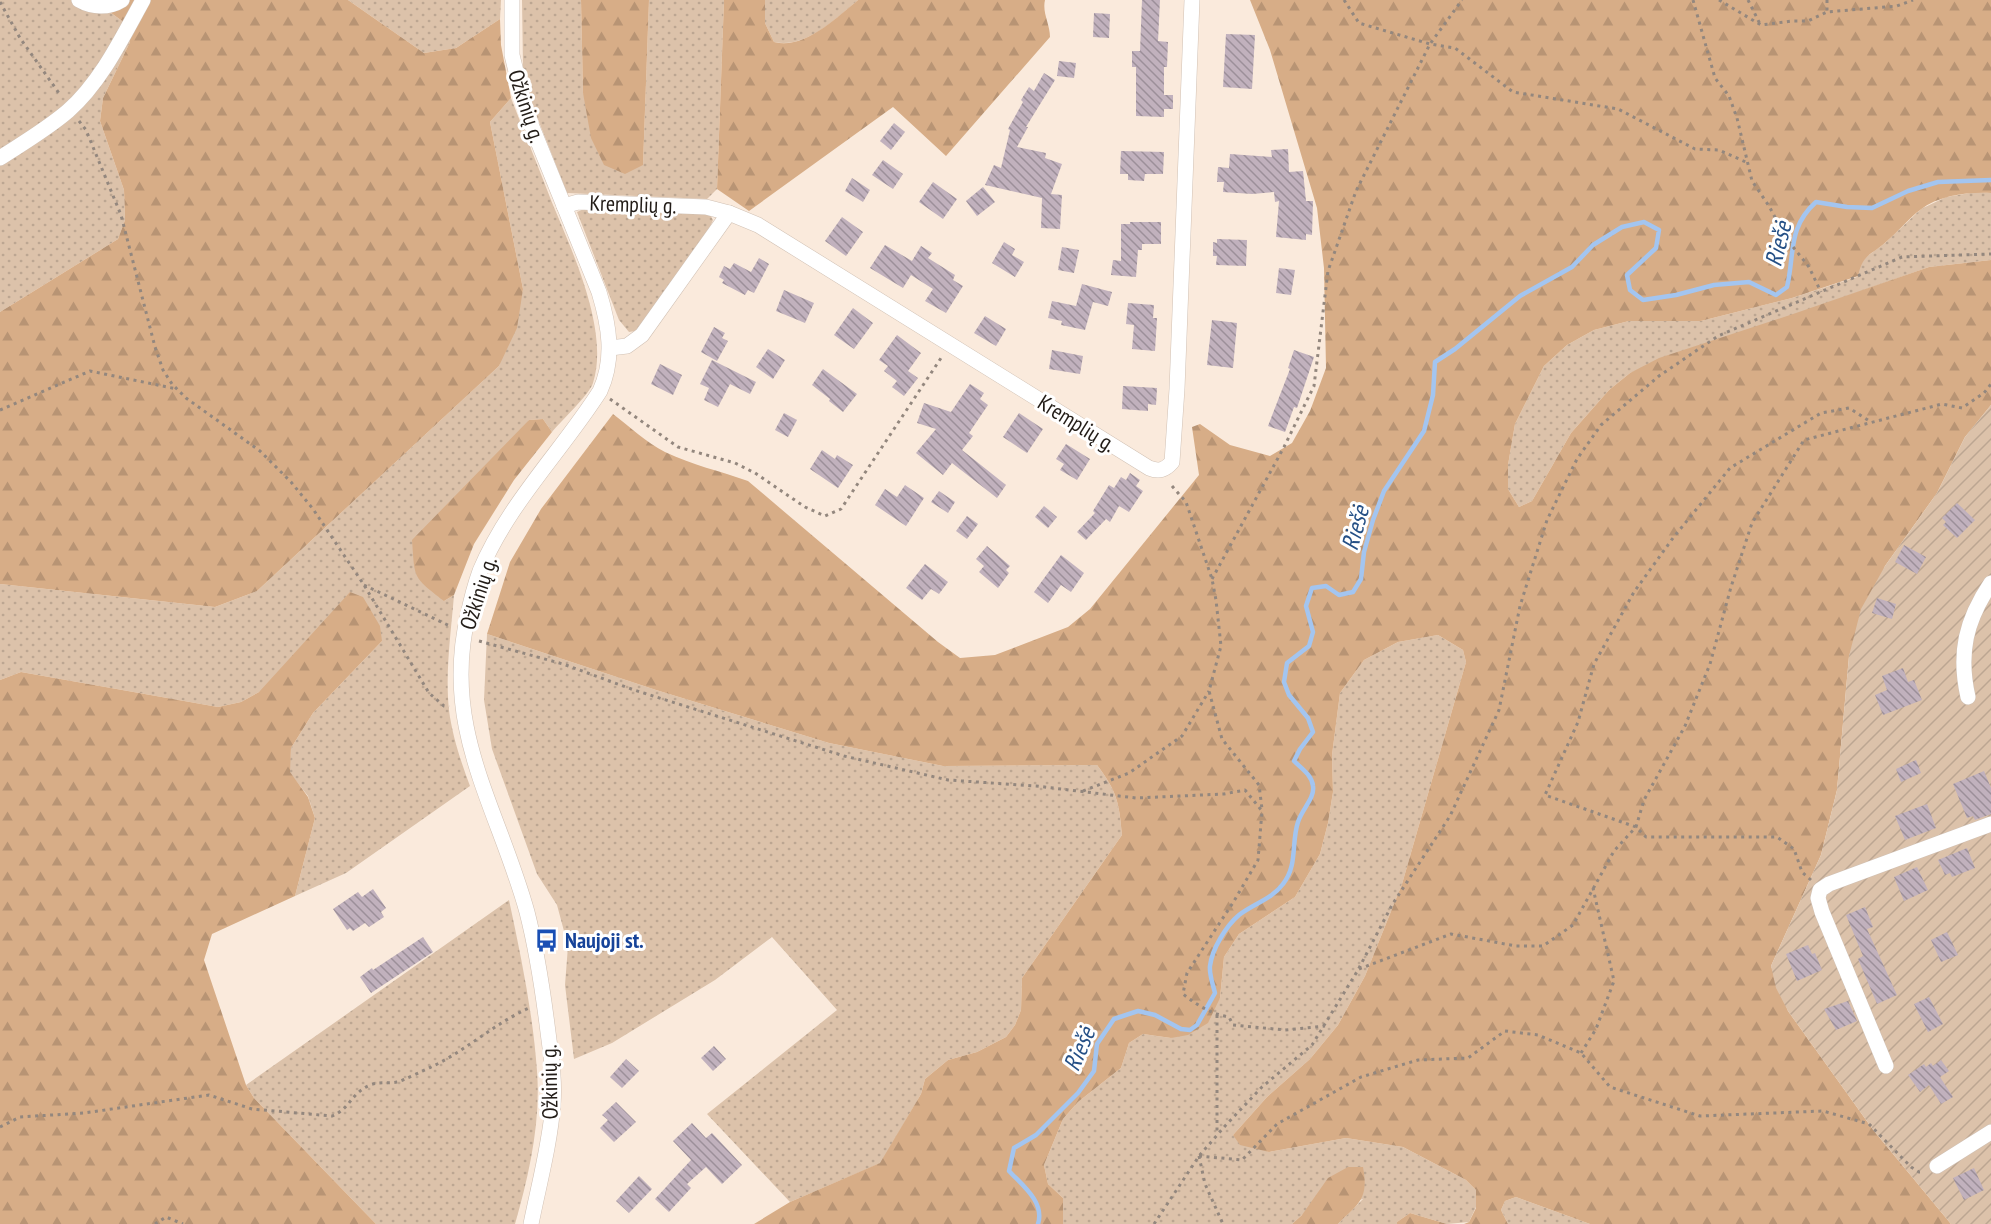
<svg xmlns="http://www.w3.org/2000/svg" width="1991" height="1224" viewBox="0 0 1991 1224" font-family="'PT Sans Narrow',sans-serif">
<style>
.grass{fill:url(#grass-dots)}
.forest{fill:url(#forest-firs)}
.garden{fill:url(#garden-furrows)}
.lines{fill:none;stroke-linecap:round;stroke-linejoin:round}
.stream{stroke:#a3c5f0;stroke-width:4.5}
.building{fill:url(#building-back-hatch)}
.minor-casing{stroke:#d1c1b4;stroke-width:16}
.path{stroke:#93877e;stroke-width:3;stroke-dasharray:3 4.5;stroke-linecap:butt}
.minor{stroke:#fff;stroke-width:15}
.labels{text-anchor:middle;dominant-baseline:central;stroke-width:6;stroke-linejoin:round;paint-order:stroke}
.street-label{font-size:22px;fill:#221c17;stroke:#fff}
.transit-label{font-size:22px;font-weight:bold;fill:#164399;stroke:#fff;text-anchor:start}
.water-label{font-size:24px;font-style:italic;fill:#255086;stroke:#fff}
</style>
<defs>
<pattern id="grass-dots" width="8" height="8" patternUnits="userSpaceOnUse" patternTransform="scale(1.5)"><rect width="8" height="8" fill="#dcc2aa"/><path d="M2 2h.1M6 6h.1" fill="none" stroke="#bca692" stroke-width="1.8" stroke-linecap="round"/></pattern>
<pattern id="forest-firs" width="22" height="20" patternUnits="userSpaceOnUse" patternTransform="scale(1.5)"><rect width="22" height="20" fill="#d7ad87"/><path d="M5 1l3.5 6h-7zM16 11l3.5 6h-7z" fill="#b89474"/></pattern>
<pattern id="garden-furrows" width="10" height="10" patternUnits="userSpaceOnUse" patternTransform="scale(1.5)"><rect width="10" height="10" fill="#dcc2aa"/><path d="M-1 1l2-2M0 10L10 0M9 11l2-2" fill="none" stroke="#bca692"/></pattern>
<pattern id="building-back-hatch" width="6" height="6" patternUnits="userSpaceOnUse" patternTransform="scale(1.5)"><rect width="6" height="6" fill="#c1b1bd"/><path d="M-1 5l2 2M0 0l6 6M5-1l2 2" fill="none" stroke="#9c8f99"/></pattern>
</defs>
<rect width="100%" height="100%" fill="#faeadc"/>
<!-- grass -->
<g class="grass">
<path d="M0 0H93L125 23 130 42 103 98 100 121 124 190 125 220 118 239 0 312Z"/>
<path d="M348 0H501L500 19 456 48 424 53Z"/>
<path d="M522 0H581L583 93 643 165 649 0H724L717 189 707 199 567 193 528 94 523 68Z"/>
<path d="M765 0H858C836 19 805 49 774 42L765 23Z"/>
<path d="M511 98C524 132 538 166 551 200 571 249 610 330 593 383 590 394 560 422 552 432L543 419 529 420 444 601 454 595C451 633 445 672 449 710 452 735 461 762 470 786L346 873 295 896 315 818 308 796 289 772 291 748 313 713 382 641 259 692 241 702 218 707 21 672 0 680V584L215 607 257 591 499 366 523 289 490 122Z"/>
<path d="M1976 192 1991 193V260L1929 267 1630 373 1609 390 1571 433 1532 501 1519 507 1508 489V465L1515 424 1544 366 1567 345 1594 330 1629 321H1701L1792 298 1857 277 1861 261 1885 243 1921 209 1946 197Z"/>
<path d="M586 208 709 213 713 220 710 227 644 325 635 331 629 332 619 320 577 212Z"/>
<path d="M487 634 656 690 829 743 943 766 1097 765C1117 792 1119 801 1122 835L1022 978 1021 1010 1015 1025 1006 1037 977 1052 948 1060 925 1079 921 1094 881 1163 790 1202 707 1114 837 1010 772 937 715 980 612 1043 574 1059 565 985 568 946 557 905 537 874 492 749 484 700Z"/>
<path d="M1438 635 1463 650 1466 662 1402 884 1365 976 1338 1025 1310 1059 1267 1097 1233 1135 1269 1152 1346 1138 1403 1147 1466 1180 1476 1190V1207L1469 1222 1447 1224 1410 1213 1397 1222V1224H1338L1363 1199 1302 1215 1292 1224H1063V1198L1048 1184 1044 1165 1063 1119 1078 1102 1121 1068 1129 1043 1143 1034 1171 1038 1220 998 1224 957 1239 934 1295 897 1320 854 1328 823 1333 792 1332 755 1340 693 1364 660 1398 642Z"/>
<path d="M509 900C521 956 533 1014 537 1071 541 1122 529 1175 515 1224H376L254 1098 246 1085Z"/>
<path d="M1516 1197 1590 1224H1508L1501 1210 1505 1201Z"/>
</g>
<!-- forest -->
<g class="forest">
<path d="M93 0H348L424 53 456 48 500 19 501 45 511 98 490 122 523 289 517 328 499 366 257 591 215 607 0 584V312L118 239 125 220 124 190 100 121 103 98 130 42 125 23Z"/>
<path d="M581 0H649L643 165 625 174 604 165 591 138 583 93Z"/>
<path d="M724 0H765V23L774 42C804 50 836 18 858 0H1045C1042 13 1050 24 1050 37L946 156 893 107 749 211 717 189Z"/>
<path d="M1250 0H1991V193C1967 192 1940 195 1920 210 1908 219 1898 232 1886 242 1870 256 1863 254 1858 276L1792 298 1701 321H1629L1594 330 1567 345 1544 366 1515 424 1508 465V489L1519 507 1532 501 1571 433 1609 390 1630 373 1659 358 1796 313 1929 267 1991 260V405L1965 437 1937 493 1885 566 1849 656 1837 790 1821 855 1771 966 1788 1011 1874 1131 1951 1224H1590L1516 1197 1505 1201 1501 1210 1508 1224H1464L1469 1222 1476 1208V1190L1466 1180 1403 1147 1346 1138 1269 1152 1240 1145 1233 1135 1267 1097 1310 1059 1338 1025 1365 976 1402 884 1466 662 1463 650 1438 635 1398 642 1364 660 1340 693 1332 755 1333 792 1328 823 1320 854 1295 897 1239 934 1224 957 1220 998 1208 1023 1188 1035 1171 1038 1143 1034 1129 1043 1121 1068 1078 1102 1063 1119 1044 1165 1048 1184 1063 1198V1224H754L790 1202 880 1163 921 1094 925 1079 948 1060 977 1052 1006 1037 1015 1025 1021 1010 1022 978 1122 835C1119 801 1117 792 1097 765L943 766 829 743 656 690 487 634 510 562 541 509 613 414C629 426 647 443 665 452 692 465 720 471 748 481L938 642 960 658 995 655 1068 627 1090 609 1199 475 1192 427 1200 424 1230 445 1270 456 1292 443 1310 411 1326 368 1324 268 1317 208 1270 50Z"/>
<path d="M543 419 552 432 514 480 474 544 454 595 444 601C412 576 415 579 412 540L529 420Z"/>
<path d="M350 592 363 597 380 626 382 641 313 713 291 748 290 772 308 797 315 818 295 896 212 934 204 960 246 1085 254 1098 376 1224H0V680L21 672 218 707 241 702 259 692Z"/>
<path d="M1348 1167H1363C1369 1199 1359 1203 1338 1224H1292L1302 1215 1328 1178Z"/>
<path d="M1410 1213 1447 1224H1397V1222Z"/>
</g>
<!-- garden -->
<path class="garden" d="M1991 405V1224H1951L1874 1131 1788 1011 1776 988 1771 966 1821 855 1837 790 1849 656 1861 609 1885 566 1937 493 1965 437Z"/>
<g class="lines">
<!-- stream -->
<path class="stream" d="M1038 1224C1045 1202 1022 1185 1009 1171L1014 1148 1036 1135 1078 1093 1094 1071 1097 1044 1114 1019 1138 1011 1155 1015 1181 1029 1190 1030 1197 1025 1215 993C1213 985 1209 974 1210 966 1212 949 1226 926 1239 915 1253 904 1272 899 1283 884 1298 865 1291 843 1298 822 1302 809 1315 798 1313 786 1312 775 1301 768 1294 761L1300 749 1313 732 1308 718 1289 695 1284 682 1287 663 1309 646 1313 632 1306 606 1312 588 1326 586 1339 595 1353 592 1361 579 1364 552 1373 520 1384 491 1424 431 1433 395 1435 362 1455 349 1520 296 1572 267 1593 245 1622 227 1644 222 1659 230 1656 248 1627 275 1630 290 1643 300 1676 295 1714 285 1749 282 1776 295 1787 287C1795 254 1787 228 1816 202L1847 207 1872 208 1908 191 1938 182 1991 180"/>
</g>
<!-- building -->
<g class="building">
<path d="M1142 0H1160L1158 41 1168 42 1167 67H1164V95H1173V109H1164V117L1136 116V67H1132V51H1140Z"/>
<path d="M1094 13 1110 14 1109 38 1093 37Z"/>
<path d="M1226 34 1255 35 1252 89 1223 87Z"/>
<path d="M1059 61 1076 63 1074 78 1057 76Z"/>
<path d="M1044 73 1055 80 1026 127H1028L1017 147 1046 153 1045 158 1062 164 1051 194 1062 195 1060 229 1041 228 1042 198 985 185 994 165 1001 168 1010 130 1008 129 1023 102 1021 100 1029 87 1034 91Z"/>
<path d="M894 123 905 132 891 150 880 141Z"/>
<path d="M1288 149 1289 172 1303 171 1306 201H1313L1312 235 1306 234V240L1276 237 1279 201 1275 202 1274 192 1252 194 1223 192 1224 182H1217L1218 167 1229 168 1230 154 1272 157 1271 150Z"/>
<path d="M1121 151 1164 152 1163 174H1145L1144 181 1128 180V174H1120Z"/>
<path d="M883 160 903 174 893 189 872 175Z"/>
<path d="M852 178 870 190 863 202 845 191Z"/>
<path d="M933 182 957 199 943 219 919 202Z"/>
<path d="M983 187 995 202 977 216 966 201Z"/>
<path d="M842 217 863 232 846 256 825 241Z"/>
<path d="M1130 222H1161V244H1142V250H1138L1136 277 1111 275 1113 260 1121 261V224H1130Z"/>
<path d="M1217 239 1247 240 1246 266 1216 265 1217 256H1213V242L1217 243Z"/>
<path d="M1004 242 1015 249 1012 255 1024 262 1015 277 992 263Z"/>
<path d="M885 245 912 261 921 246 932 253 928 258 955 275 953 280 963 286 946 313 925 301 933 289 911 275 903 288 870 268Z"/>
<path d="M1062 247 1079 250 1074 273 1058 270Z"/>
<path d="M759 258 769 264 754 293 748 290 745 295 722 283 724 280 719 277 724 266 730 269 734 263 751 272Z"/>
<path d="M1279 268 1295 270 1291 295 1276 293Z"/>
<path d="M1082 284 1112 292 1108 306 1093 302 1085 330 1061 325 1062 321 1048 318 1052 301 1076 306Z"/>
<path d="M784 290 814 303 805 323 776 311Z"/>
<path d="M1128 303 1154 305 1153 318H1157L1155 351 1132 349 1134 325 1126 324Z"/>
<path d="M853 308 873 323 854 349 834 335Z"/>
<path d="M985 316 1006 329 996 346 974 333Z"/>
<path d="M1212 320 1237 323 1233 368 1207 365Z"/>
<path d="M714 327 725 333 722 338 728 341 717 361 701 352Z"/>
<path d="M897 335 921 353 908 371 918 378 904 396 892 387 897 381 884 371 888 366 879 360Z"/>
<path d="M768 349 785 360 773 379 756 367Z"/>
<path d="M1052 350 1083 356 1080 374 1049 369Z"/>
<path d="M1294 350 1314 357 1297 408 1294 407 1285 432 1268 426 1290 369 1288 368Z"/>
<path d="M712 360 756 382 750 394 730 384 718 407 704 400 709 388 700 384Z"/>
<path d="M660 364 682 375 673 395 651 384Z"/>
<path d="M823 369 857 394 843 412 829 401 830 399 812 385Z"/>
<path d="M970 384 984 393 980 399 988 405 969 433 973 436 962 450 1006 485 997 498 952 463 943 475 916 453 936 429 917 423 924 403 951 412Z"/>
<path d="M1123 386 1157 388 1156 405 1148 404V411L1122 409Z"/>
<path d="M784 413 797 420 788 437 775 430Z"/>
<path d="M1019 413 1043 429 1027 453 1003 437Z"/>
<path d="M1066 444 1090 459 1077 480 1060 470 1064 464 1056 459Z"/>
<path d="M822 450 835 459 837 455 853 465 838 488 810 469Z"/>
<path d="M1130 473 1140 480 1136 486 1143 491 1129 512 1119 506 1110 522 1106 519 1086 540 1077 532 1095 513 1093 511 1109 485 1114 488 1121 477 1126 480Z"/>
<path d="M905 485 924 498 906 526 875 505 885 489 897 497Z"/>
<path d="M939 491 955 502 948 513 931 502Z"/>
<path d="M1957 503 1975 520 1957 538 1943 525 1946 522 1942 518Z"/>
<path d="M1044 506 1057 517 1048 528 1035 517Z"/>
<path d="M967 516 978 524 967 539 956 531Z"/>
<path d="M1904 545 1926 557 1917 574 1895 562Z"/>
<path d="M987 546 1010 566 1006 570 1009 573 998 588 979 572 984 566 976 559Z"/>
<path d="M1061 555 1084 573 1071 592 1061 585 1048 603 1034 592Z"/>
<path d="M925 564 948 582 939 594 931 589 922 600 906 588Z"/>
<path d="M1877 598 1896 604 1892 619 1872 613Z"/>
<path d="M1903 668 1908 682 1914 680 1922 700 1883 715 1875 695 1887 690 1882 676Z"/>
<path d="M1916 760 1921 773 1901 782 1896 769Z"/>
<path d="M1984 771 1991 788V814L1975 820 1973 816 1967 818 1953 784Z"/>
<path d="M1927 804 1936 828 1905 840 1895 816Z"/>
<path d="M1967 848 1975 868 1952 877 1950 873 1945 875 1938 860Z"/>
<path d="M1917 867 1928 890 1904 901 1894 877Z"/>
<path d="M373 889 386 908 381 912 384 917 369 927 365 923 353 931 350 928 347 930 333 909 358 892 362 897Z"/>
<path d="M1865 907 1873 927 1867 929 1897 995 1877 1004 1858 959 1863 956 1846 915Z"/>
<path d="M1947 932 1958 955 1941 962 1931 940Z"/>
<path d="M423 937 433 952 371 993 360 977 372 968 373 970Z"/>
<path d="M1808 945 1812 954 1815 953 1822 970 1797 981 1786 954Z"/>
<path d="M1929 997 1943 1024 1928 1032 1914 1004Z"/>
<path d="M1848 1001 1857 1021 1836 1030 1824 1009Z"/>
<path d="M714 1046 726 1059 713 1071 701 1058Z"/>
<path d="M626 1059 639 1071 622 1088 610 1077Z"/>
<path d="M1941 1060 1949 1071 1940 1077 1953 1097 1941 1104 1929 1085 1920 1092 1908 1075 1924 1064 1926 1067 1931 1063 1933 1066Z"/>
<path d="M616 1102 636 1122 614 1142 600 1128 608 1120 602 1115Z"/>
<path d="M692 1123 706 1138 712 1133 742 1165 722 1184 706 1167 687 1184 691 1188 669 1212 655 1199 691 1160 673 1141Z"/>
<path d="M1974 1168 1984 1190 1964 1200 1953 1178Z"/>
<path d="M639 1176 652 1189 629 1213 616 1201Z"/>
</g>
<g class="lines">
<defs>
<g id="minor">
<path d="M79 0C93 8 109 8 122 0"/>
<path d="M512 0V55L526 112 599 292C609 325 615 358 600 391 561 452 508 504 480 571 475 585 471 600 468 615 441 729 498 807 527 912 537 951 543 992 548 1032 551 1056 555 1080 553 1104 550 1144 539 1184 531 1224"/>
<path d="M0 158C23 143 47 129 68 111 101 82 122 38 143 0"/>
<path d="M564 206 578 202 706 207 729 213 758 225 1149 468C1159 472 1165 470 1172 462L1177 389 1192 0"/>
<path d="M610 348 627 346 642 335 729 213"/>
<path d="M1968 697C1958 653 1966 620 1991 583"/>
<path d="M1886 1066 1822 912 1818 898 1820 890 1829 884 1991 824"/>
<path d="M1937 1166 1991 1132"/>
</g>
</defs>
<!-- minor casing -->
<use href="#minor" class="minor-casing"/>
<!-- path -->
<g class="path">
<path d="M1344 0 1359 23 1430 44 1455 48 1513 92 1618 109 1695 149 1719 150 1748 163"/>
<path d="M1693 0 1715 78 1729 96 1737 118 1752 181 1769 206 1786 238 1809 267 1821 292"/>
<path d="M1719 0 1761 25 1792 21H1808L1827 12 1897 6 1913 0"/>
<path d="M1748 0 1760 24"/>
<path d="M1827 0V12"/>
<path d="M0 2 20 38 61 96"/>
<path d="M79 121 86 130 121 215 155 347 163 370 172 384 186 398 260 451 291 482 313 509 364 585 429 693 444 706 449 707"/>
<path d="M610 399 678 447 735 463 755 473 805 507 825 516 841 509 943 355"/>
<path d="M0 410 90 371 177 389"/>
<path d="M1172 486 1186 502 1212 579 1216 600 1221 646 1209 691 1222 739 1259 785 1262 809"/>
<path d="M1212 579 1284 447 1314 386 1328 271 1356 191 1430 44 1462 0"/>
<path d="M364 585 452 627"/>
<path d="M479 641 563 664 634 690 844 756 948 780 1036 786 1136 798 1224 794 1245 790 1262 811 1258 860 1234 901 1187 973 1183 994C1197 1005 1211 1014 1229 1017L1233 1025 1285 1030 1325 1026"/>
<path d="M1083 791 1129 773 1182 736 1209 691"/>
<path d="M1811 880 1802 872 1794 849 1777 837H1646L1636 827 1545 795 1578 722 1594 664 1634 592 1673 538 1730 468 1821 413 1849 408 1871 422"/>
<path d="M1359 969 1451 934 1516 946H1543L1573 925 1614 851 1636 827 1644 800 1685 726 1710 664 1731 587 1752 523 1804 440 1942 404 1962 408 1984 393 1991 384"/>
<path d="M1217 1015V1134"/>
<path d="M1581 1053 1596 1029 1614 981 1593 888"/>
<path d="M0 1127 20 1117 84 1113 209 1095 252 1109 332 1116C350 1109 351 1093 370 1085 380 1081 388 1084 397 1082 403 1081 424 1070 431 1067 464 1052 495 1023 529 1008"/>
<path d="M1199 1156 1242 1160 1277 1124 1361 1077 1418 1060 1468 1058 1505 1031 1538 1035 1581 1053 1610 1087 1700 1116 1823 1111 1869 1124 1911 1167 1919 1172H1923"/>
<path d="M1199 1156 1205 1184 1223 1224"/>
<path d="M155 1224 166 1217 183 1224"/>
<path d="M1154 1224 1199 1156 1225 1126 1262 1087 1312 1045 1358 970 1392 905 1450 816 1499 710 1520 606 1547 520 1577 459 1601 425 1659 376 1718 336 1902 257 1991 254"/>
</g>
<!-- minor -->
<use href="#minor" class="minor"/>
</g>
<!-- icons -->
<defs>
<symbol id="bus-bare" viewBox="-9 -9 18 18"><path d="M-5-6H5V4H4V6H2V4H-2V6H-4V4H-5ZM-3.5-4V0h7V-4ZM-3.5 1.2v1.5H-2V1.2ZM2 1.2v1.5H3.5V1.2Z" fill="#1a4fb4" stroke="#fff" stroke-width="2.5" paint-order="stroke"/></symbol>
</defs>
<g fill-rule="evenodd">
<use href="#bus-bare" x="530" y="924" width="33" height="33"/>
</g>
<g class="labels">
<!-- street labels -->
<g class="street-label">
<text transform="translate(527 106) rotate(72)">Ožkinių g.</text>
<text transform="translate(633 204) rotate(2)">Kremplių g.</text>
<text transform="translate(1077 423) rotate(32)">Kremplių g.</text>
<text transform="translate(478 593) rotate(-72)">Ožkinių g.</text>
<text transform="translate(549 1082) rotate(-91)">Ožkinių g.</text>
</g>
<!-- transit labels -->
<g class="transit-label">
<text x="565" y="940">Naujoji st.</text>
</g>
<!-- water labels -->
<g class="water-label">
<text transform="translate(1778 244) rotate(-76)">Riešė</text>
<text transform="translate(1355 528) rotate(-74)">Riešė</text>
<text transform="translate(1079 1049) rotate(-67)">Riešė</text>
</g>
</g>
</svg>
